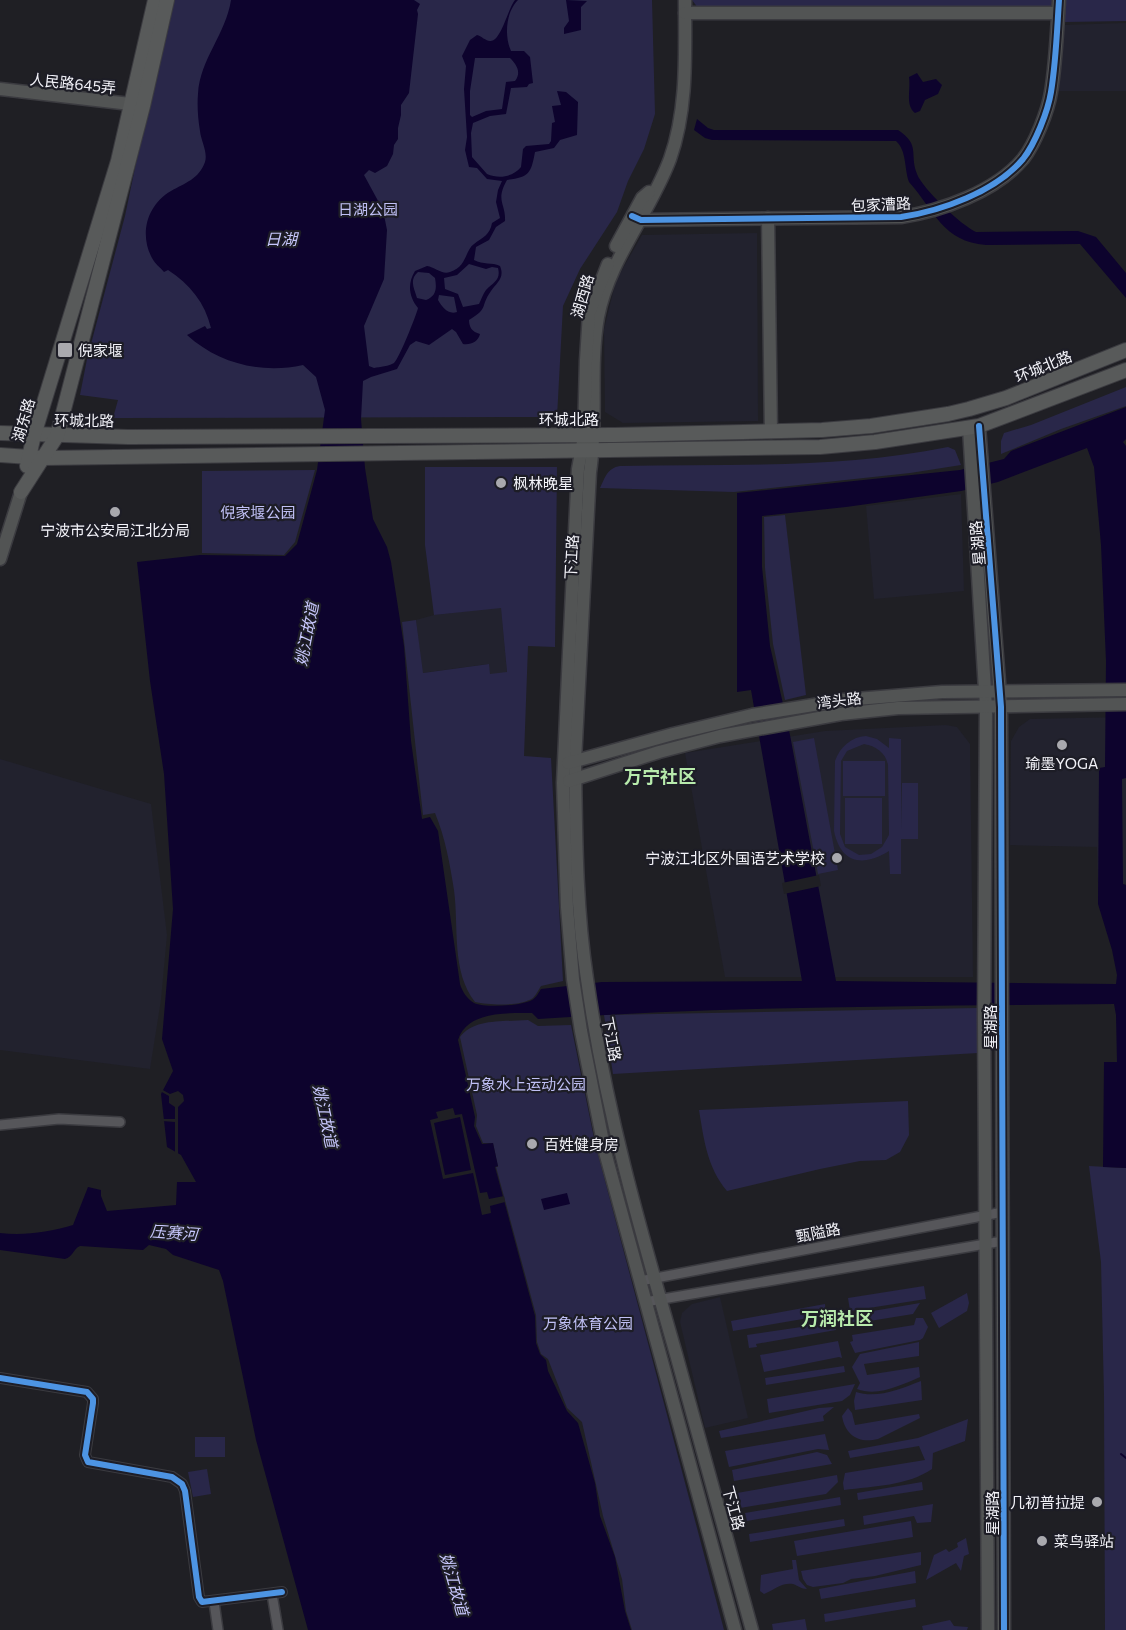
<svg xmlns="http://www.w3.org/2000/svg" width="1126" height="1630" viewBox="0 0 1126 1630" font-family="Commissioner,'Noto Sans SC',sans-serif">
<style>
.built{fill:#22222e}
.green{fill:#292749;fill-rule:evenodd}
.water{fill:#0d032d;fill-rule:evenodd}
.pier{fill:#1f1f24;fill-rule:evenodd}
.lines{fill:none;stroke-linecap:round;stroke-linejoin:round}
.stream{stroke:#0d032d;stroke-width:2}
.street-casing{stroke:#3b3b40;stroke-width:12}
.secondary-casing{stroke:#3b3b40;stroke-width:15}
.primary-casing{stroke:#3b3b40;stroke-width:16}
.street{stroke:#56565a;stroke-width:9}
.secondary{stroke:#525454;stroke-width:12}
.primary{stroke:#585a5a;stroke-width:14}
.cycleway-casing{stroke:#1d1d26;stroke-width:10}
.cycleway{stroke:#4d94e3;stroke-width:6}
.poi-dot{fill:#a9a9ae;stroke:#1d1d26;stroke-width:2}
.labels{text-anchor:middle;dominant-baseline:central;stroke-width:4.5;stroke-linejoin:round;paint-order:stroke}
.street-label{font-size:15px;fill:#f3f3f9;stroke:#1d1d26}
.park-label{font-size:15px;fill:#c0c0f5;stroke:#1d1d26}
.poi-label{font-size:15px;fill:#f3f3f9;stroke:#1d1d26;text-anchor:start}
.water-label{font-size:16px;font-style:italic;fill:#c6c6fb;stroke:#1d1d26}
.quarter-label{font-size:18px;font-weight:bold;fill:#b8ebac;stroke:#1d1d26}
</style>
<rect width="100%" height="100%" fill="#1f1f24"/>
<!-- built -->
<g class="built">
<path d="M1126 23V91H1056L1062 25Z"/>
<path d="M757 233 758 421 623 423 605 412 604 329 616 280 642 235Z"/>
<path d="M961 494 964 591 874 599 866 506Z"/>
<path d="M501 607 507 673 490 675 488 664 422 673 416 620 434 615Z"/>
<path d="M1126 717V884L1098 882 1097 847 1010 845 1011 741 1019 727 1030 719Z"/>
<path d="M946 725 957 727 970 744 973 977H725L685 753 825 731Z"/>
<path d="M0 759 151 804 167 935 161 1000 150 1069 0 1050Z"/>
<path d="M720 1297 748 1418 705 1428 680 1322 682 1313 692 1304Z"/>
</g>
<!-- green -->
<g class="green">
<path d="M170 0H652L655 114 644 149 628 181 617 212 580 269 563 306 557 417 113 418 118 400 80 395 87 359 125 216Z"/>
<path d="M692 0H1054L1053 5 1045 8H698Z"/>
<path d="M1065 0H1126V21L1064 22Z"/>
<path d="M1126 387V406L1061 429 1001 454V441L1004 433 1031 425Z"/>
<path d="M948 447 955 450 961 465 910 473 734 492 600 488C605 478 607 468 620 466 729 464 840 469 948 447Z"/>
<path d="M425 467H557L555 647 528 646 524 756 551 758 563 981 541 986C539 989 536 995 533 998 519 1007 490 1005 475 1002 451 971 459 927 454 890 450 864 445 837 435 813L423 815 402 622 416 620 423 673 489 664 490 674 507 672 501 608 434 615 425 545Z"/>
<path d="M315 470 295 542 284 555 202 553V471Z"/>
<path d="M785 515 806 695 785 700 773 644 765 568 764 517Z"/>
<path d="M866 736 877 739 889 748V738L901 739V829L902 783H918V839H901V874H890L889 851C863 867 841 864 834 831L835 761C840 747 851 737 866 736ZM864 744C876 746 886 753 888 765L889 835 882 847 871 854 859 855 845 847 840 834 841 761 847 751Z"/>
<path d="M814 738 838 870 818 874 793 742Z"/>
<rect x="843" y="761" width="42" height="35"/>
<rect x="845" y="798" width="37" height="46"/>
<path d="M978 1008V1053L613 1074 604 1015Z"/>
<path d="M528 1020 538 1026 571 1025 595 1143 724 1630H632L626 1611 622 1579 603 1516 582 1422 567 1408 548 1359 541 1354 537 1342 536 1315 496 1167H498L493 1143H483L476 1126 477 1115 460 1037C474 1018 505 1022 528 1020Z"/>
<path d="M908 1101 909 1135 900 1152 886 1160 860 1161 820 1169 727 1191C707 1167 704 1140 699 1110Z"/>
<path d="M1089 1166 1126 1168V1630H1105L1104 1395 1101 1262Z"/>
<path d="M924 1286 926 1299 850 1311 848 1298Z"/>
<path d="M967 1293 969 1303 967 1311 939 1328 931 1313Z"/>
<path d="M920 1303 913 1314 851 1324 849 1315Z"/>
<path d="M825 1304 826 1315 733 1331 731 1321Z"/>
<path d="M916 1318H923L928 1327 923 1338 920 1340 855 1353 850 1342 853 1341 852 1335 914 1325Z"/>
<path d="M815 1325 828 1330 835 1327 836 1330 756 1344 757 1347 749 1348 747 1335Z"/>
<path d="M838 1341 842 1358 839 1357 764 1372 760 1355Z"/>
<path d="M919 1342V1356L864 1364 867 1375 919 1367 920 1377C901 1385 878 1397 857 1389L860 1383 852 1367 860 1354Z"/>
<path d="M844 1366 845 1372 766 1385 765 1378Z"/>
<path d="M921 1381 922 1400 855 1410 854 1401 856 1392C877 1399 900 1389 921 1381Z"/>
<path d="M855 1384 850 1395 842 1401 769 1413 767 1399Z"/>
<path d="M834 1407 823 1416 824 1421 721 1438 719 1431 819 1408Z"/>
<path d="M848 1408 852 1413 855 1425 919 1414 920 1418 878 1439C859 1444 845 1435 842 1416Z"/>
<path d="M968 1419 965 1441 933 1453 932 1469C907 1486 874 1486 844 1490L843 1483 845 1473 925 1460 919 1446 850 1458 848 1451 918 1438Z"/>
<path d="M825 1434 829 1450 818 1449 729 1467 725 1451Z"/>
<rect x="195" y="1437" width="30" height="20"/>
<path d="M817 1452 827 1455 832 1464 734 1481 732 1470Z"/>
<path d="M207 1469 211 1494 193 1497 188 1472Z"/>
<path d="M837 1475 838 1482 826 1494 740 1508 737 1493Z"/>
<path d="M922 1482 923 1490 858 1500 857 1493Z"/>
<path d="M840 1497 841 1505 747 1521 745 1513Z"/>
<path d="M933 1504 931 1522 917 1523 914 1516 864 1525 863 1516Z"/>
<path d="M844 1519 845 1526 750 1542 749 1534Z"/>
<path d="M911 1521 913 1537 797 1556 794 1541Z"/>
<path d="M966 1538 969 1554 964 1556 961 1571 956 1563 926 1580 934 1555 946 1549 949 1552 958 1547 957 1543Z"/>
<path d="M921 1552V1565L875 1576 851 1579 843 1583 813 1587 807 1585 803 1579 801 1571Z"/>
<path d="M792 1560H796L799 1580 807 1589C801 1589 799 1586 793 1584 782 1582 774 1590 764 1594L760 1591 761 1575 793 1569Z"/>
<path d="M915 1571 916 1583 821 1599 819 1589Z"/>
<path d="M915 1599 916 1607 825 1622 824 1614Z"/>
<path d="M805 1619 807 1630H773L772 1624Z"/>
<path d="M950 1620 954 1626 968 1627 967 1630H923L922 1626Z"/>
</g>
<!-- water -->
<g class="water">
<path d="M231 0H414L420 4 417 10 418 14 409 93 401 105V115L398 128V139L394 145 393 154 387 166 375 173 369 170 364 175 383 210 387 230 384 279 364 326 369 366 374 368C380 367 389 366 394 363 399 359 416 316 418 308 409 297 407 284 415 271L427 266C435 267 442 275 450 272 467 267 465 250 474 244 483 237 490 235 492 223L500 218 496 202 498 190 502 181 487 179 477 168 469 167 465 150 467 137 464 89 466 66 462 56 470 40 477 35C481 36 486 41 490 41 501 42 508 8 515 0H518C506 12 504 36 511 51H524L530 57 533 83 529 84 527 87 511 88 506 114 490 116 473 123 471 133 472 157 487 174C499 179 513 177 521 167L523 149 526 146 549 144 551 141 552 123 555 122 552 106 561 105 557 91 566 92 578 102 577 135 560 140 554 148 535 152C531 174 529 177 507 180 495 201 506 203 505 221L496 227 489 240 476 247 474 260C483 265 492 262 500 266 505 278 497 282 491 291 479 308 490 307 469 320 469 327 472 332 480 334 478 342 471 345 463 344L456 332 452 329 429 345 416 341 410 345 397 369 371 377 363 381 361 419 365 468 373 519 387 547 391 562 404 646 411 741 422 819 430 817 438 831 460 984C462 991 467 999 474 1003 485 1008 521 1006 532 1000 536 998 539 992 541 989L602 982 802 981 751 690 737 692V493L960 470 1004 459 1011 451 1126 407V439L1123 442 1126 446V778L1122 779 1123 884 1126 885V1168L1103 1167 1104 1062H1117L1116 1015 1114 1004C922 1006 730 1006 538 1019L532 1013C507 1013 467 1011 458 1040L475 1117 474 1126 482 1144 493 1143 498 1166 495 1167 535 1316 536 1343 540 1354 546 1360 548 1371 567 1411 578 1423 595 1483 600 1516 615 1557 625 1611 631 1630H308L256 1440 223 1281 219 1270 173 1255 166 1249 149 1245 143 1250 80 1246C73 1249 73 1257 65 1259L0 1250V1233C24 1236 49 1232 73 1225L88 1187 101 1190V1196L107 1211 176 1205 177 1182H196L181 1155 167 1147 161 1094 173 1071 162 1039 173 909 164 774 150 681 137 562 200 555 285 556 297 544 317 470 325 410 316 377 303 365C262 374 219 364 187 335L205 326 207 329 211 328C205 303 190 284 168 270L164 272C160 267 155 264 152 258 139 234 147 205 171 191 185 183 199 179 205 162 208 152 201 141 200 131 198 119 197 106 198 94 200 59 226 34 231 0ZM475 58H510C516 64 522 72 515 81L506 82 502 109 486 111 472 117 470 115V91ZM469 264 486 269 492 267 498 268C501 280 494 282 486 290 483 294 481 300 479 304L463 307 458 294 445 289 444 278 457 275ZM418 272 429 273 435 278C437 289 436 296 426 300L417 298C414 288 409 280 418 272ZM439 295 454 297 457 312C448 315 442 307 438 300ZM1087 448 1094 467 1101 545 1106 661 1105 767 1099 768 1098 904 1112 950 1117 975 1116 984 836 981 790 735 770 646 762 567V516L846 507 961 491 998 482Z"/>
<path d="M566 0 587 1 581 7V30L564 34V28L569 21Z"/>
<path d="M917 73 923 82 936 79 942 85 938 94 925 100 920 111 915 113C905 105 911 90 909 77Z"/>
<path d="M697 119 708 128 714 130H898C921 145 909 154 917 174 922 188 962 226 976 232L1078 231 1096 237 1126 273V298L1080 244 986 245C943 242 934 210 909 182 904 168 907 151 896 141L712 140 705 138 694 130Z"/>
<path d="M567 1193 570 1204 544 1210 541 1199Z"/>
</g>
<!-- pier -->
<g class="pier">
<path d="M819 875 821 886 784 894 782 883Z"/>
<path d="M161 1089 170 1094 178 1091 183 1095 184 1101 178 1107V1157L175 1155V1122L162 1121 161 1119H175V1107L169 1103V1096L160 1091Z"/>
<path d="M453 1108 455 1115 462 1114 480 1193 487 1192 489 1199 504 1196 505 1202 490 1206 491 1213 482 1215 473 1173 443 1179 430 1120 438 1118 436 1112ZM460 1117 471 1170 445 1175 434 1123Z"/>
</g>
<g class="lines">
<!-- stream -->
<path class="stream" d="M1121 1454 1126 1458"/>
<defs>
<g id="street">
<path d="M0 1125 59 1119 120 1122"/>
<path d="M640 1281 1003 1212"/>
<path d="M645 1302 1003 1241"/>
<path d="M0 1378 87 1392 93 1399V1403L85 1455 88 1462 172 1477 182 1484 185 1491 199 1597 202 1602 282 1592"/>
<path d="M272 1594 278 1630"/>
<path d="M214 1602 218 1630"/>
</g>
<g id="secondary">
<path d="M685 0C685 53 688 108 670 159 650 213 609 259 598 317 589 368 598 421 590 472L575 761C576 833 576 907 587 979 605 1108 640 1229 676 1354 702 1446 727 1538 752 1630"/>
<path d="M685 13H1058"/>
<path d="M0 89 139 105"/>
<path d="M636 218 641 220 901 217C941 211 995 192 1023 159 1035 144 1048 111 1051 92 1056 62 1057 30 1059 0"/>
<path d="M768 218 771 432"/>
<path d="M616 246 642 198 649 192"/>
<path d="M608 264 589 313 586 360 584 436 578 469 569 652 563 783 567 907 573 979 581 1031 605 1152 735 1630"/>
<path d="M979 426 1001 707 1004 1630"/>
<path d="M969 428 986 707 984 1018 988 1630"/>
<path d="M0 559 21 492"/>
<path d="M568 763 673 734 752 715 844 700 942 692 1126 690"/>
<path d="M569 781 659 752 720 736 841 714 898 708 1126 704"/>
</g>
<g id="primary">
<path d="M0 433 128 437 376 436 614 435 822 430 871 426 948 414 969 409 1006 398 1126 350"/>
<path d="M0 455 44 458 820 447 875 442 979 426 1126 370"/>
<path d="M27 466 34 435 118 161 155 0"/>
<path d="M21 492 57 436 143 106 167 0"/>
</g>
</defs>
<!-- street casing -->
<use href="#street" class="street-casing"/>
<!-- secondary casing -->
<use href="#secondary" class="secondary-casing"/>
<!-- primary casing -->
<use href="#primary" class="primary-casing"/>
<!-- street -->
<use href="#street" class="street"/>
<!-- secondary -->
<use href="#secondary" class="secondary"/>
<!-- primary -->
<use href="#primary" class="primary"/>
<defs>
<g id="cycleway">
<path d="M632 216 641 220 901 217C941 211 995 192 1023 159 1035 144 1048 111 1051 92 1056 62 1057 30 1059 0"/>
<path d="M979 426 1001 707 1004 1630"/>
<path d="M0 1378 87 1392 93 1399V1403L85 1455 88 1462 172 1477 182 1484 185 1491 199 1597 202 1602 282 1592"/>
</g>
</defs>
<!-- cycleway casing -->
<use href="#cycleway" class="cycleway-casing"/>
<!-- cycleway -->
<use href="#cycleway" class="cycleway"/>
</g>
<!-- markers -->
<g class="poi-dot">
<rect x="57" y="342" width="16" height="16" rx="3"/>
<circle cx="501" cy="483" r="6"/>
<circle cx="115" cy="512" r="6"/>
<circle cx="1062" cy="745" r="6"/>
<circle cx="837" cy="858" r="6"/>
<circle cx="532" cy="1144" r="6"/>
<circle cx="1097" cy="1502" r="6"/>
<circle cx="1042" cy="1541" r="6"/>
</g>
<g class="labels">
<!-- street labels -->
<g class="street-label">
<text transform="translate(73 83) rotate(6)">人民路645弄</text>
<text transform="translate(881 204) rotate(-3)">包家漕路</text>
<text transform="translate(582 296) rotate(-74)">湖西路</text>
<text transform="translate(1043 366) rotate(-22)">环城北路</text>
<text x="569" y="419">环城北路</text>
<text transform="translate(23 420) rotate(-74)">湖东路</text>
<text transform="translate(84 420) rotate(1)">环城北路</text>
<text transform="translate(977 543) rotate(-95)">星湖路</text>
<text transform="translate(571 557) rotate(-87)">下江路</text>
<text transform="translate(839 700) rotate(-7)">湾头路</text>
<text transform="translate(990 1027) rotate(-90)">星湖路</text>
<text transform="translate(612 1039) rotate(79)">下江路</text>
<text transform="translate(818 1232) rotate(-11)">甄隘路</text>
<text transform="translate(734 1508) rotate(75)">下江路</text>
<text transform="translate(992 1513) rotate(-90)">星湖路</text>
</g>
<!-- park labels -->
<g class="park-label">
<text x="368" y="209">日湖公园</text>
<text x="258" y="512">倪家堰公园</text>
<text x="526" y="1084">万象水上运动公园</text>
<text x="588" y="1323">万象体育公园</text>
</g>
<!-- poi labels -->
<g class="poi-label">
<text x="78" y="350">倪家堰</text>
<text x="513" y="483">枫林晚星</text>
<text x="115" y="530" text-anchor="middle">宁波市公安局江北分局</text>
<text x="1062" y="763" text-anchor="middle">瑜墨YOGA</text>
<text x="825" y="858" text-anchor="end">宁波江北区外国语艺术学校</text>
<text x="544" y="1144">百姓健身房</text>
<text x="1085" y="1502" text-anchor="end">几初普拉提</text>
<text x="1054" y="1541">菜鸟驿站</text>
</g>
<!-- water labels -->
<g class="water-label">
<text x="281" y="238">日湖</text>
<text transform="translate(306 634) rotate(-79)">姚江故道</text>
<text transform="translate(326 1116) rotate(78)">姚江故道</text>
<text transform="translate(174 1232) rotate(4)">压赛河</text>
<text transform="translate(455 1584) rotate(74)">姚江故道</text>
</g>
<!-- quarter labels -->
<g class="quarter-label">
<text x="660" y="776">万宁社区</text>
<text x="837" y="1318">万润社区</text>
</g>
</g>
</svg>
